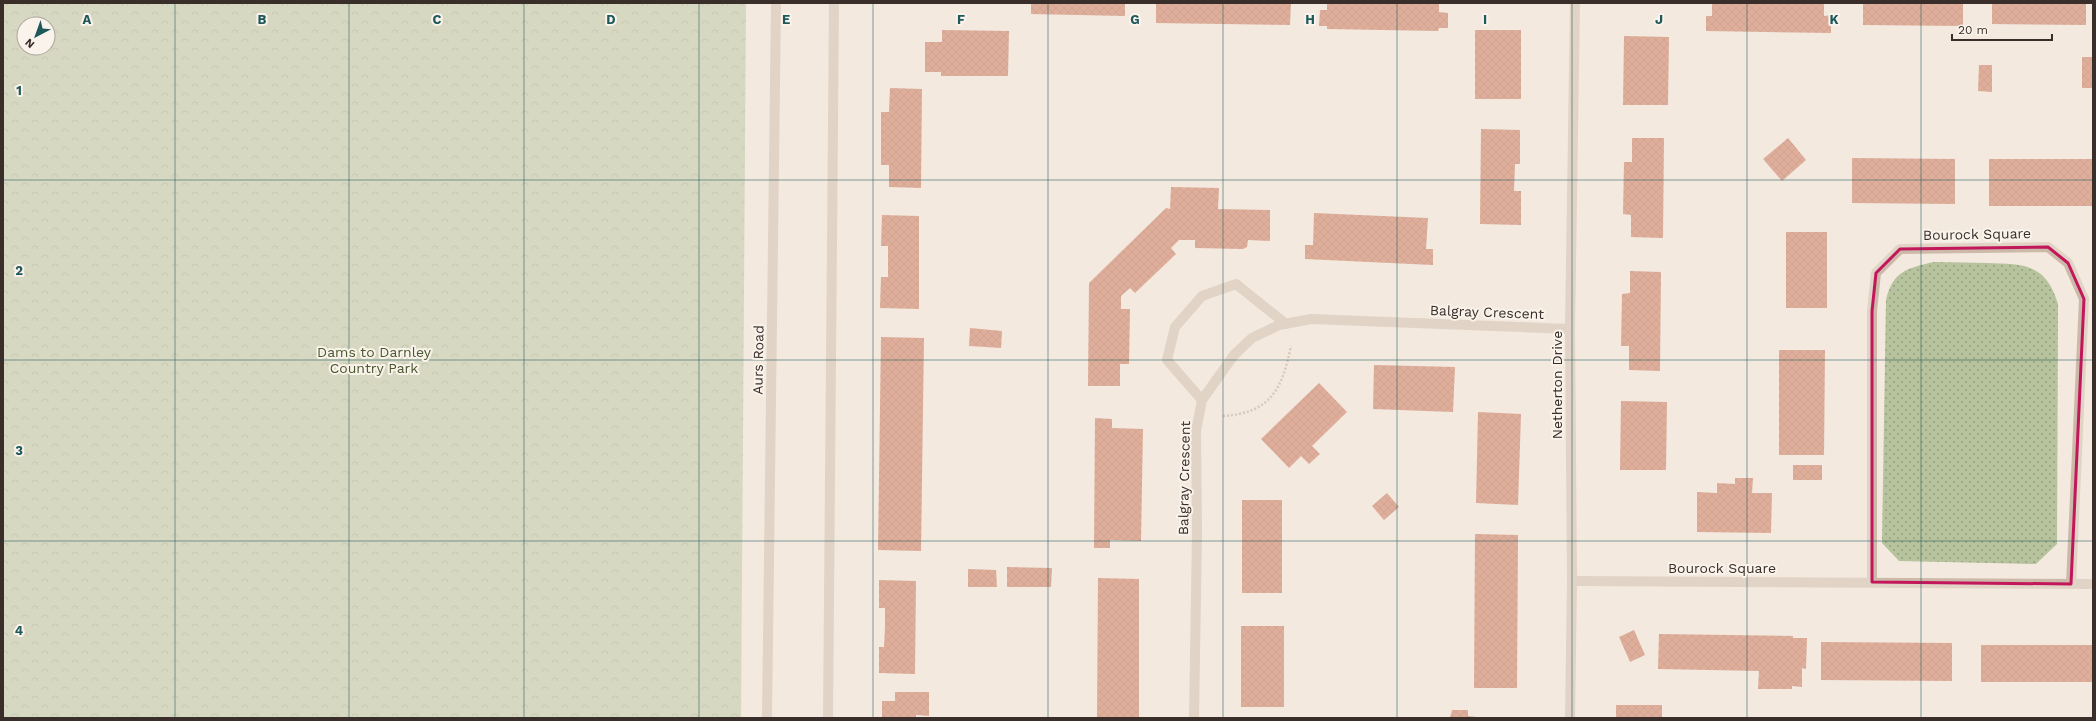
<svg xmlns="http://www.w3.org/2000/svg" width="2096" height="721" viewBox="0 0 2096 721" font-family="'Work Sans',sans-serif">
<style>
.grass{fill:url(#grass-dots)}
.park{fill:url(#park-crowns);fill-rule:evenodd}
.building{fill:url(#building-cross-hatch)}
.lines{fill:none;stroke-linecap:round;stroke-linejoin:round}
.path{stroke:#b8a393;stroke-width:2.5;stroke-dasharray:2 2;stroke-linecap:butt}
.service{stroke:#ccb9a9;stroke-width:10}
.minor{stroke:#ccb9a9;stroke-width:10}
.tertiary{stroke:#ccb9a9;stroke-width:10}
.marked{fill:none;stroke:#c2185b;stroke-width:3;stroke-linejoin:round}
.grid{fill:none;stroke:#1e585b;stroke-width:1;stroke-opacity:0.55}
.labels{text-anchor:middle;dominant-baseline:central;stroke-width:4;stroke-linejoin:round;paint-order:stroke}
.street-label{font-size:14px;fill:#392e29;stroke:#faf3eb}
.park-label{font-size:14px;fill:#48582c;stroke:#faf3eb}
.grid-label{font-size:13px;text-anchor:middle;font-weight:bold;fill:#1e585b;stroke:#faf3eb;stroke-width:4;stroke-linejoin:round;paint-order:stroke}
</style>
<defs>
<pattern id="grass-dots" width="8" height="8" patternUnits="userSpaceOnUse"><rect width="8" height="8" fill="#b6c39d"/><path d="M2 2h.1M6 6h.1" fill="none" stroke="#959f80" stroke-width="1.8" stroke-linecap="round"/></pattern>
<pattern id="park-crowns" width="20" height="18" patternUnits="userSpaceOnUse"><rect width="20" height="18" fill="#b6c39d"/><path d="M2 6a3 3 0 1 1 6 0M12 15a3 3 0 1 1 6 0" fill="none" stroke="#959f80"/></pattern>
<pattern id="building-cross-hatch" width="8" height="8" patternUnits="userSpaceOnUse"><rect width="8" height="8" fill="#c86547"/><path d="M0 0l8 8M0 8l8-8" fill="none" stroke="#a3543b"/></pattern>
</defs>
<rect width="100%" height="100%" fill="#f3e9de"/>
<!-- grass -->
<path class="grass" d="M1934 262C1952 262 1969 263 1987 263 2023 264 2046 263 2058 304L2057 544 2036 564 1899 561 1882 543 1886 300C1893 271 1907 268 1934 262Z"/>
<!-- park -->
<path class="park" d="M3 3H746L741 718H3ZM24 24H48V48H24Z"/>
<!-- building -->
<g class="building">
<path d="M1031 3H1125V16L1031 14Z"/>
<path d="M1156 3H1291L1290 25 1156 23Z"/>
<path d="M1327 3H1439V12L1448 13V28H1439L1438 31 1327 29V26H1319L1320 10H1327Z"/>
<path d="M1712 3H1824V16L1831 15V33L1706 31V16H1712Z"/>
<path d="M1863 3H1963V26L1863 25Z"/>
<path d="M1992 3H2086V25L1992 24Z"/>
<path d="M942 30 1009 31 1008 76H941V72H925V42H942Z"/>
<rect x="1475" y="30" width="46" height="69"/>
<path d="M1624 36 1669 37 1668 105H1623Z"/>
<rect x="2082" y="57" width="11" height="31"/>
<path d="M1979 65H1992V92L1978 91Z"/>
<path d="M890 88 922 89 921 188 889 187V165H881V112H889Z"/>
<path d="M1481 129 1520 130V164H1515L1514 191H1521V225L1480 224Z"/>
<path d="M1632 138H1664L1663 238 1631 237V215L1623 214 1624 162H1632Z"/>
<path d="M1788 138 1806 160 1782 181 1763 159Z"/>
<path d="M1852 158 1955 159V204L1852 203Z"/>
<rect x="1989" y="159" width="104" height="47"/>
<path d="M1171 187 1219 188 1218 209 1270 210V241L1248 240 1247 247 1243 249 1195 248V240H1179L1171 248 1176 254 1135 293 1130 288 1121 296V309H1130L1129 364H1120V386H1088L1089 283 1166 208 1170 209Z"/>
<path d="M1314 213 1428 218 1426 249H1433V265L1305 259V245H1313Z"/>
<path d="M882 215 919 216V309L880 308 881 277H888V246H881Z"/>
<rect x="1786" y="232" width="41" height="76"/>
<path d="M1630 271 1661 272 1660 371 1629 370V346H1621L1622 294 1630 293Z"/>
<path d="M970 328 1002 331 1001 348 969 346Z"/>
<path d="M881 337 924 338 921 551 878 550Z"/>
<path d="M1779 350H1825L1824 455H1779Z"/>
<path d="M1374 365 1455 367 1453 412 1373 409Z"/>
<path d="M1319 383 1347 412 1312 446 1320 454 1309 464 1301 456 1289 468 1261 439Z"/>
<path d="M1621 401 1667 402 1666 470H1620Z"/>
<path d="M1478 412 1521 414 1518 505 1476 503Z"/>
<path d="M1095 418 1112 419V428L1143 429 1141 541 1110 540V548H1094Z"/>
<rect x="1793" y="465" width="29" height="15"/>
<path d="M1735 478H1753L1752 493H1772L1771 533 1697 532V492L1717 493V483L1735 484Z"/>
<path d="M1387 493 1399 507 1384 520 1372 506Z"/>
<rect x="1242" y="500" width="40" height="93"/>
<path d="M1475 534 1518 535 1517 688H1474Z"/>
<path d="M1007 567 1052 568 1051 587H1007Z"/>
<path d="M968 569 996 570 997 587H968Z"/>
<path d="M1098 578 1139 579V718H1097Z"/>
<path d="M879 580 916 581 915 674 879 673V647H884L885 627V608H879Z"/>
<rect x="1241" y="626" width="43" height="81"/>
<path d="M1634 630 1645 655 1630 662 1619 637Z"/>
<path d="M1659 634 1793 636V638H1807L1806 669 1802 668V687L1792 686V689H1758L1759 671 1658 669Z"/>
<path d="M1821 642 1952 643V681L1821 680Z"/>
<rect x="1981" y="645" width="112" height="37"/>
<path d="M895 692H929V716L916 715V718H882V701H895Z"/>
<rect x="1616" y="705" width="46" height="13"/>
<path d="M1452 710H1468V716L1485 718H1450Z"/>
</g>
<g class="lines">
<!-- path -->
<path class="path" d="M1223 416C1271 413 1282 389 1291 346"/>
<!-- service -->
<path class="service" d="M1202 400 1167 360 1175 327 1202 296 1236 284 1286 324"/>
<!-- minor -->
<g class="minor">
<path d="M1572 581 2093 584"/>
<path d="M1872 582V311L1876 273 1900 249 2048 247 2068 263 2084 299 2071 584"/>
<path d="M828 718 834 3"/>
<path d="M1194 718 1197 532 1196 431 1202 400 1234 355 1252 338 1279 325 1311 319 1570 329"/>
<path d="M1570 718 1572 581 1570 329 1575 3"/>
</g>
<!-- tertiary -->
<path class="tertiary" d="M767 718 776 3"/>
</g>
<!-- marked area -->
<path d="M0 0H2096V721H0ZM2048 247 2068 263 2084 299 2071 584 1872 582V311L1876 273 1900 249Z" fill="#f3e9de" fill-opacity=".55" fill-rule="evenodd"/>
<path class="marked" d="M2048 247 2068 263 2084 299 2071 584 1872 582V311L1876 273 1900 249Z"/>
<!-- grid -->
<path class="grid" d="M175 3V718M349 3V718M524 3V718M699 3V718M873 3V718M1048 3V718M1223 3V718M1397 3V718M1572 3V718M1747 3V718M1921 3V718M3 180H2093M3 360H2093M3 541H2093"/>
<g class="labels">
<!-- street labels -->
<g class="street-label">
<text transform="translate(1977 234) rotate(-1)">Bourock Square</text>
<text transform="translate(1487 312) rotate(2)">Balgray Crescent</text>
<text transform="translate(758 360) rotate(-89)">Aurs Road</text>
<text transform="translate(1557 385) rotate(-90)">Netherton Drive</text>
<text transform="translate(1184 478) rotate(-89)">Balgray Crescent</text>
<text x="1722" y="568">Bourock Square</text>
</g>
<!-- park labels -->
<g class="park-label">
<text x="374" y="352">Dams to Darnley<tspan x="374" dy="16">Country Park</tspan></text>
</g>
</g>
<g class="grid-label">
<text x="87" y="24">A</text>
<text x="262" y="24">B</text>
<text x="437" y="24">C</text>
<text x="611" y="24">D</text>
<text x="786" y="24">E</text>
<text x="961" y="24">F</text>
<text x="1135" y="24">G</text>
<text x="1310" y="24">H</text>
<text x="1485" y="24">I</text>
<text x="1659" y="24">J</text>
<text x="1834" y="24">K</text>
<text x="19" y="95">1</text>
<text x="19" y="275">2</text>
<text x="19" y="455">3</text>
<text x="19" y="635">4</text>
</g>
<!-- border -->
<rect width="2096" height="721" fill="none" stroke="#392e29" stroke-width="8"/>
<!-- north arrow -->
<g transform="translate(36 36) rotate(221)"><circle r="19" fill="#faf3eb" stroke="#ada49d"/>
<path d="M0-3L7 15L0 10L-7 15Z" fill="#1e585b"/>
<text y="-6" font-size="11" font-weight="bold" text-anchor="middle" fill="#392e29">N</text>
</g>
<!-- scale -->
<path d="M1952 34v6h100v-6" fill="none" stroke="#392e29" stroke-width="2"/>
<text x="1958" y="34" font-size="12" fill="#392e29" stroke="#faf3eb" stroke-width="3" paint-order="stroke">20 m</text>
</svg>
